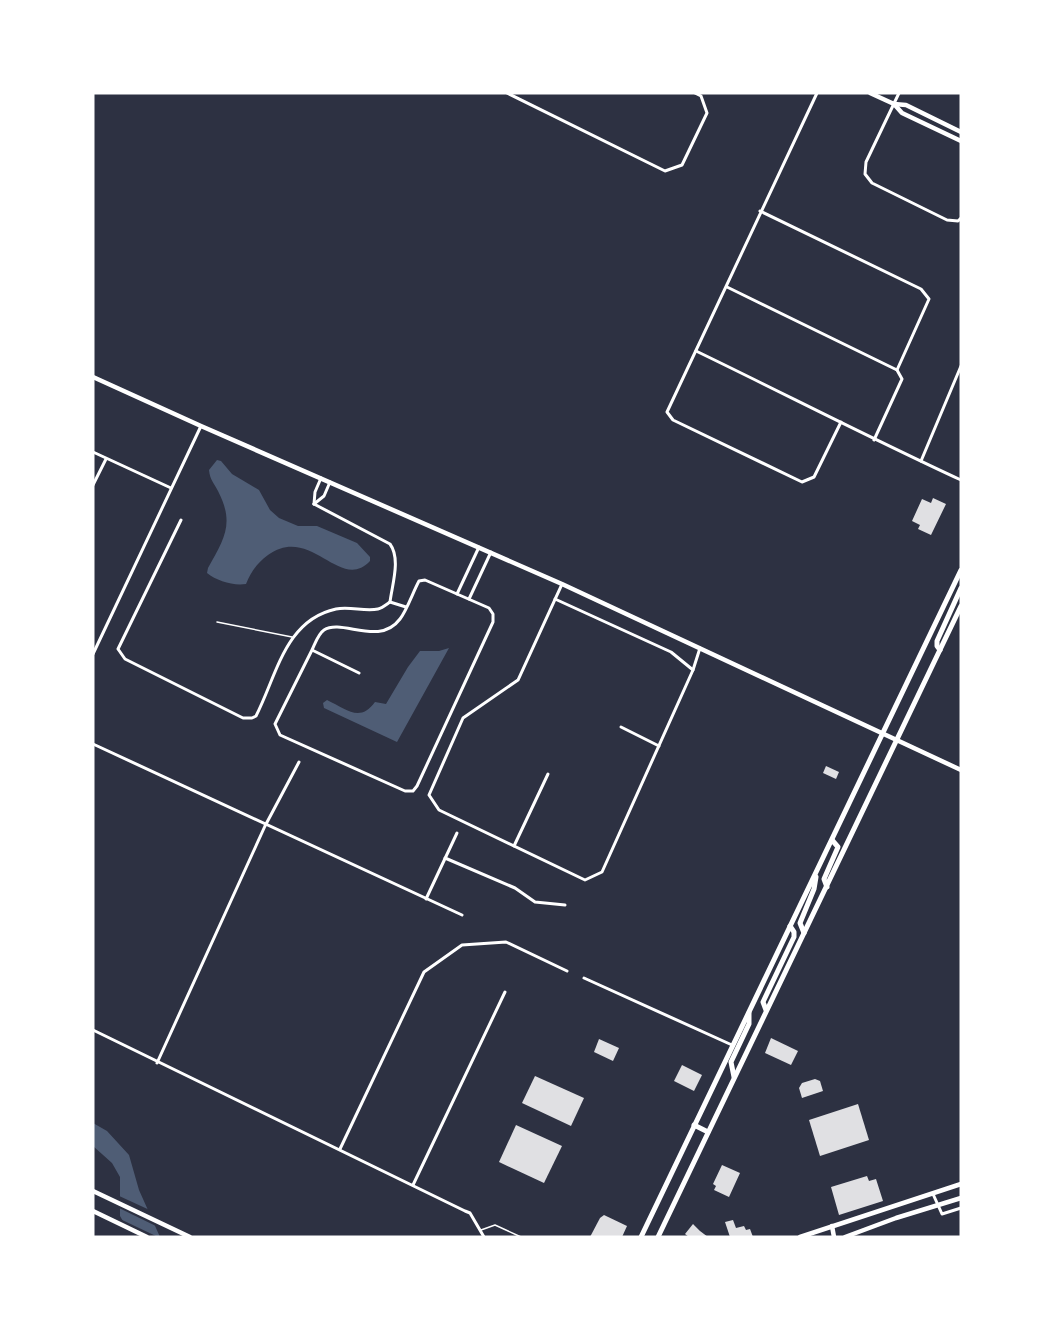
<svg xmlns="http://www.w3.org/2000/svg" width="1054" height="1330" viewBox="0 0 1054 1330" font-family="'Fira Sans',sans-serif">
<style>
.water{fill:#4f5d75}
.pier{fill:#2d3142}
.building{fill:#e0e0e3}
.lines{fill:none;stroke-linecap:round;stroke-linejoin:round}
.service{stroke:#fff;stroke-width:1.5}
.minor{stroke:#fff;stroke-width:3}
.tertiary{stroke:#fff;stroke-width:4.5}
.secondary{stroke:#fff;stroke-width:4.5}
.primary{stroke:#fff;stroke-width:5}
</style>
<rect width="100%" height="100%" fill="#2d3142"/>
<!-- water -->
<g class="water">
<path d="M217 460 221 461 232 474 259 490 270 510 279 518 298 526H317L357 543 370 557V561C340 593 311 524 268 555 257 563 251 572 246 584 233 586 217 581 207 573L208 568C224 539 235 524 218 491 214 483 210 480 209 470Z"/>
<path d="M449 648 397 742 324 708 323 703 327 700C346 709 360 723 375 702L386 704 408 667 420 651H439Z"/>
<path d="M93 1123 107 1131 129 1155 139 1190 160 1237H132L120 1216V1177L112 1163 93 1146Z"/>
</g>
<!-- pier -->
<g class="pier">
<path d="M117 1195 154 1212 160 1228 117 1207Z"/>
<path d="M118 1218 158 1237H132L127 1235Z"/>
</g>
<!-- building -->
<g class="building">
<path d="M933 498 946 504 931 535 918 529 920 525 912 521 922 499 931 503Z"/>
<path d="M826 766 839 772 836 779 823 773Z"/>
<path d="M771 1038 798 1051 791 1065 765 1053Z"/>
<path d="M599 1039 619 1048 613 1061 594 1052Z"/>
<path d="M682 1065 702 1075 694 1091 674 1081Z"/>
<path d="M535 1076 584 1098 571 1126 522 1103Z"/>
<path d="M815 1079 820 1081 823 1091 802 1098 799 1088 802 1083Z"/>
<path d="M858 1104 869 1140 820 1156 809 1120Z"/>
<path d="M516 1125 562 1146 544 1183 499 1162Z"/>
<path d="M722 1165 740 1173 729 1197 714 1190 716 1186 713 1184Z"/>
<path d="M867 1176 869 1181 876 1179 883 1201 839 1215 831 1187Z"/>
<path d="M604 1215 627 1226 622 1237H590L600 1218Z"/>
<path d="M733 1220 736 1228 744 1226 746 1230 750 1229 753 1237H730L725 1222Z"/>
<path d="M693 1224 700 1231 708 1237H689L685 1234Z"/>
</g>
<g class="lines">
<!-- service -->
<g class="service">
<path d="M217 622 292 637"/>
<path d="M481 1230 495 1225 521 1237"/>
</g>
<!-- minor -->
<g class="minor">
<path d="M507 93 665 171 682 165 707 113 701 96 695 93"/>
<path d="M817 93 667 412 673 420 802 482 814 477 841 422"/>
<path d="M899 93 866 162 865 174 872 183 947 220 958 221 961 218"/>
<path d="M760 211 921 289 929 299 897 370"/>
<path d="M727 287 897 370 902 379 874 440"/>
<path d="M696 351C785 394 872 439 961 480"/>
<path d="M93 452 171 488"/>
<path d="M921 461 961 366"/>
<path d="M93 485 106 459"/>
<path d="M314 504 390 544C401 559 392 585 390 602"/>
<path d="M314 504 324 496 330 482"/>
<path d="M314 504 315 492 321 478"/>
<path d="M181 520 118 649 125 659 243 718H252L256 716C277 675 285 620 336 609 350 606 365 612 378 609 382 608 387 604 390 602L406 607"/>
<path d="M562 584 518 680 463 718 429 795 439 810 585 880 602 872 693 670 700 648"/>
<path d="M457 594 479 547"/>
<path d="M469 599 491 552"/>
<path d="M555 599 671 652 693 670"/>
<path d="M312 650C315 644 318 634 324 630 342 618 379 647 400 619 407 610 413 592 419 581L425 580 489 608 493 614V622L417 786 413 791H405L280 735 275 724 312 650 359 673"/>
<path d="M93 654 201 426"/>
<path d="M621 727 659 746"/>
<path d="M93 744 462 915"/>
<path d="M514 846 548 774"/>
<path d="M445 858 515 888 535 902 565 905"/>
<path d="M426 899 457 833"/>
<path d="M584 978 732 1045"/>
<path d="M93 1030 465 1211 470 1213 484 1237"/>
<path d="M157 1063 265 826 299 762"/>
<path d="M340 1149 424 972 462 945 506 942 567 971"/>
<path d="M413 1185 505 992"/>
<path d="M933 1194 942 1214 961 1208"/>
</g>
<!-- tertiary -->
<g class="tertiary">
<path d="M870 93 894 104 906 105 961 132"/>
<path d="M894 104 902 113 961 141"/>
<path d="M93 377 201 426 562 584 961 770"/>
</g>
<!-- secondary -->
<g class="secondary">
<path d="M93 1191 190 1237"/>
<path d="M93 1211 147 1237"/>
<path d="M832 1226 834 1237"/>
<path d="M800 1237 961 1184"/>
<path d="M845 1237 896 1218 961 1198"/>
</g>
<!-- primary -->
<g class="primary">
<path d="M940 650 937 646V641L961 588"/>
<path d="M827 887 824 879 838 847 832 840"/>
<path d="M804 933 800 923 814 889 816 877"/>
<path d="M766 1010 763 1002 794 937V932L790 926"/>
<path d="M734 1077 731 1062 749 1024V1013"/>
<path d="M694 1125 708 1132"/>
<path d="M641 1237 961 570"/>
<path d="M658 1237 961 606"/>
</g>
</g>
<!-- border -->
<rect width="1054" height="1330" fill="none" stroke="#ffffff" stroke-width="189"/>
</svg>
